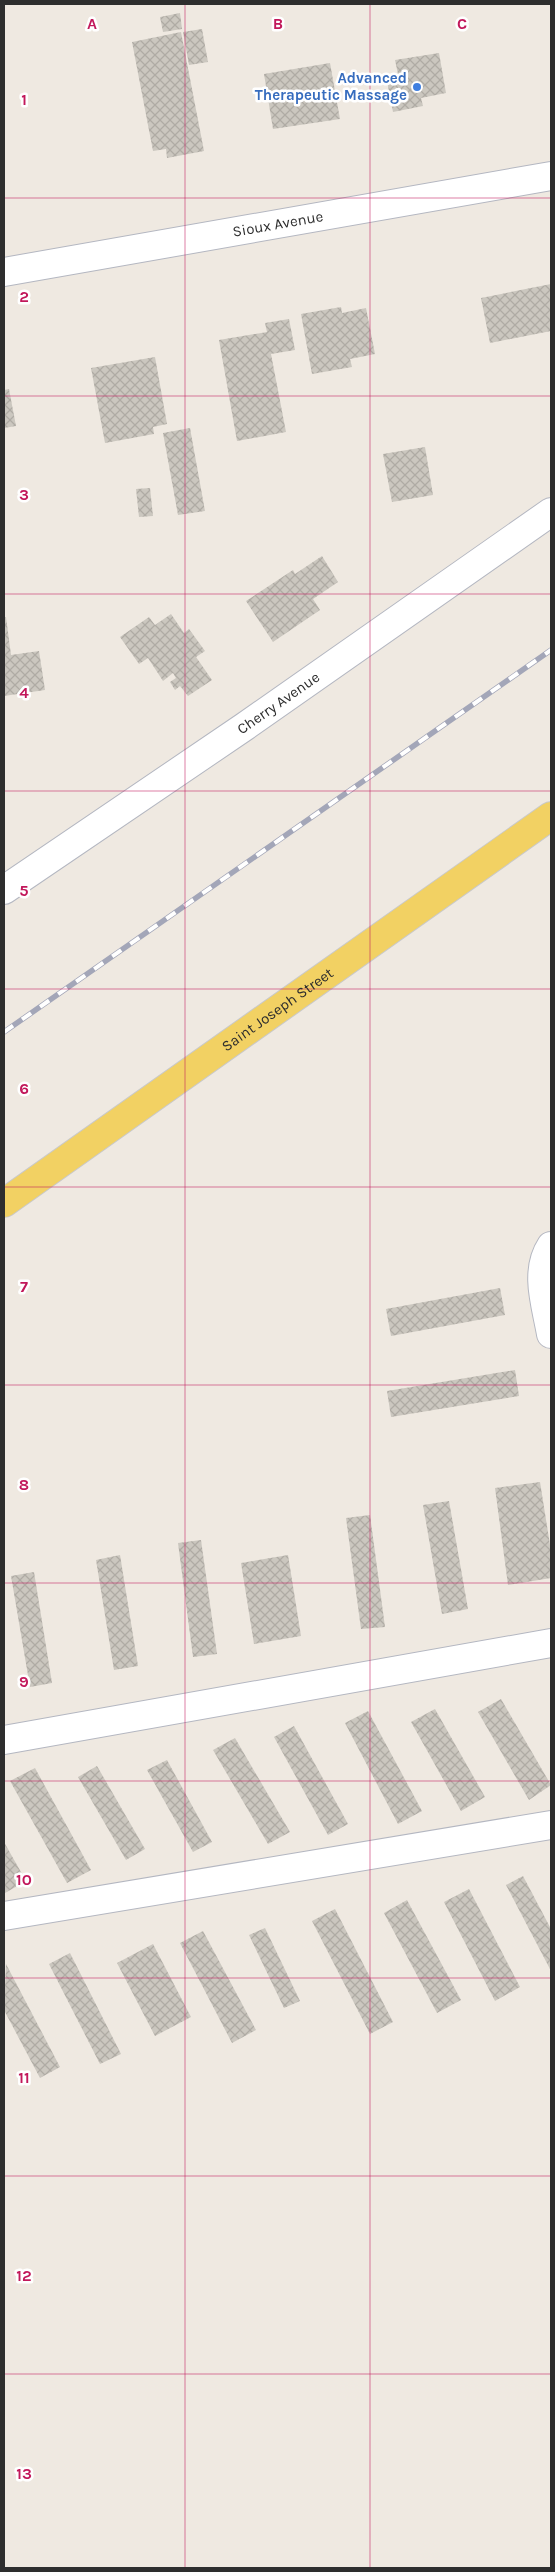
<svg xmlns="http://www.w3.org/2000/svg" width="555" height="2572" viewBox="0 0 555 2572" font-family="Karla,sans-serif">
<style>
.building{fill:url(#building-cross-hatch)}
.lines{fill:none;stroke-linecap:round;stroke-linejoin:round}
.minor-casing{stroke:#b4b7c1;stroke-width:30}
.primary-casing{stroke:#c9c9c9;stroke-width:30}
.minor{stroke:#fff;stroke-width:28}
.primary{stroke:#f2d163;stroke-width:28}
.rail-casing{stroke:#a3a6b8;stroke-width:5.5}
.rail{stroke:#fff;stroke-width:4;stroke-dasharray:11;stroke-linecap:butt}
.grid{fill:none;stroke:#c2185b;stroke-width:1;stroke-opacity:0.55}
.shop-dot{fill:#3f7fe0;stroke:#fff;stroke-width:2}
.labels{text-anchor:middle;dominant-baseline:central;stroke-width:5;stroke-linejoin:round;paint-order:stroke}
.shop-label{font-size:15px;font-weight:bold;fill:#366cbe;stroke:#fff;text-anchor:end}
.street-label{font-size:15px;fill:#2e2e2e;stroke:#fff}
.grid-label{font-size:16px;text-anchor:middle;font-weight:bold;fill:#c2185b;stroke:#fff;stroke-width:5;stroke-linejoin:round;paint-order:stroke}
</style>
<defs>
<pattern id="building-cross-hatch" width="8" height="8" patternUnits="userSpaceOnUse" patternTransform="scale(1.25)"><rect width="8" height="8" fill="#cbc7bf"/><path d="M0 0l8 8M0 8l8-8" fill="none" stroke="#afaba4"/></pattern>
</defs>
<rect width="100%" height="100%" fill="#efe9e1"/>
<!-- building -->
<g class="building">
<path d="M180 13 182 29 163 32 160 17Z"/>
<path d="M202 29 208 62 189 65 183 32Z"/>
<path d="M181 32 204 151 167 158 166 149 153 151 132 42Z"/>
<path d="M439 53 446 93 421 98 423 106 393 112 387 81 399 79 395 60Z"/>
<path d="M330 63 340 119 273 129 264 74Z"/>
<path d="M551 284V331L490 343 481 298Z"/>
<path d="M341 307 342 313 366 308 375 354 350 359 352 367 312 374 301 314Z"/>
<path d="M289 319 295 350 271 354 286 432 237 441 219 340 267 332 265 323Z"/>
<path d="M155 357 167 424 153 427 154 434 105 443 91 368Z"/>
<path d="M9 389 16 426 4 428V390Z"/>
<path d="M190 428 205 511 178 515 163 433Z"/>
<path d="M425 447 433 495 392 502 383 454Z"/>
<path d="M150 488 153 516 139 517 136 489Z"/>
<path d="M322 556 338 582 313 599 320 610 273 642 246 601 293 570 295 574Z"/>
<path d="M171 614 184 633 189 629 205 651 196 657 212 680 188 696 180 686 175 690 170 682 176 678 173 673 163 681 148 658 139 664 120 637 149 617 155 625Z"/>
<path d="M4 617H6L11 655 39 651 45 690 4 696Z"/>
<path d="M500 1288 505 1315 391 1336 386 1309Z"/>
<path d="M515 1370 519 1396 391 1417 387 1391Z"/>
<path d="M540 1482 551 1551V1578L508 1585 495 1488Z"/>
<path d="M449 1501 468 1609 442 1614 423 1505Z"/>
<path d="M370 1515 385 1627 361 1629 346 1518Z"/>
<path d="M201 1540 217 1654 193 1657 178 1543Z"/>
<path d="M120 1555 138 1666 114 1670 96 1560Z"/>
<path d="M288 1555 301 1636 254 1644 241 1563Z"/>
<path d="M34 1572 52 1683 30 1687 11 1576Z"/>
<path d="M501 1699 551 1785 529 1800 478 1712Z"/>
<path d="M435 1709 485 1797 461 1811 411 1722Z"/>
<path d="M368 1711 422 1811 398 1824 345 1723Z"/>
<path d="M294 1726 348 1824 328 1835 274 1737Z"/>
<path d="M235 1738 290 1832 268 1844 213 1750Z"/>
<path d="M167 1760 212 1842 193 1852 147 1770Z"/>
<path d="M97 1766 145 1849 126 1860 78 1777Z"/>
<path d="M35 1768 91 1870 67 1883 10 1781Z"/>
<path d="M4 1842 26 1881 5 1893 4 1890Z"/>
<path d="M523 1876 551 1929V1971L506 1885Z"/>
<path d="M469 1889 520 1987 495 2001 444 1902Z"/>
<path d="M407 1900 461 2000 437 2013 384 1913Z"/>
<path d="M335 1909 393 2022 370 2034 312 1921Z"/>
<path d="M265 1928 300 2001 284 2008 249 1935Z"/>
<path d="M203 1931 256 2030 232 2043 180 1943Z"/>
<path d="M153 1944 191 2017 155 2036 117 1963Z"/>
<path d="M70 1953 121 2054 100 2064 49 1964Z"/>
<path d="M6 1964 60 2067 40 2078 4 2010Z"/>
</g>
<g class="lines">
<defs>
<g id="minor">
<path id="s1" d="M4 272 551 176"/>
<path id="s2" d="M4 890 244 727 551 512"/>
<path d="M551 1246C534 1272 546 1305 551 1334"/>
<path d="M4 1740 551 1643"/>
<path d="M4 1916 551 1825"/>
</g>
<g id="primary">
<path id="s3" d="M4 1203 551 816"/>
</g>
</defs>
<!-- minor casing -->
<use href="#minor" class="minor-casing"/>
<!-- primary casing -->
<use href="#primary" class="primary-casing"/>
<!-- minor -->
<use href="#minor" class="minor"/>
<!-- primary -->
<use href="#primary" class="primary"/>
<defs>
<path id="rail" d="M4 1032 551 650"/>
</defs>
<!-- rail casing -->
<use href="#rail" class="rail-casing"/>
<!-- rail -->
<use href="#rail" class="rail"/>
</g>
<!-- grid -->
<path class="grid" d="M185 4V2568M370 4V2568M4 198H551M4 396H551M4 594H551M4 791H551M4 989H551M4 1187H551M4 1385H551M4 1583H551M4 1781H551M4 1978H551M4 2176H551M4 2374H551"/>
<!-- markers -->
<circle class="shop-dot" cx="417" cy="87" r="5"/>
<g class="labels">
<!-- shop labels -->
<g class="shop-label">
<text x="407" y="78">Advanced<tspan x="407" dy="17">Therapeutic Massage</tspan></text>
</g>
<!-- street labels -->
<g class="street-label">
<text stroke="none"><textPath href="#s1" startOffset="278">Sioux Avenue</textPath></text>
<text stroke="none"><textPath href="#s2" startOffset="332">Cherry Avenue</textPath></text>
<text stroke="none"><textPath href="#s3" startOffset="335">Saint Joseph Street</textPath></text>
</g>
</g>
<g class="grid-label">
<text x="92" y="29">A</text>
<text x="278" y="29">B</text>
<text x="462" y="29">C</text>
<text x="24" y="105">1</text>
<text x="24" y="302">2</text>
<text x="24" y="500">3</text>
<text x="24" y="698">4</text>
<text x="24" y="896">5</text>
<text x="24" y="1094">6</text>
<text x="24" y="1292">7</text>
<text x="24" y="1490">8</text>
<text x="24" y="1687">9</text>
<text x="24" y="1885">10</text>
<text x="24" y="2083">11</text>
<text x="24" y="2281">12</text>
<text x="24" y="2479">13</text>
</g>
<!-- border -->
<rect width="555" height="2572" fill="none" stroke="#2e2e2e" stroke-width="10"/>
</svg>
